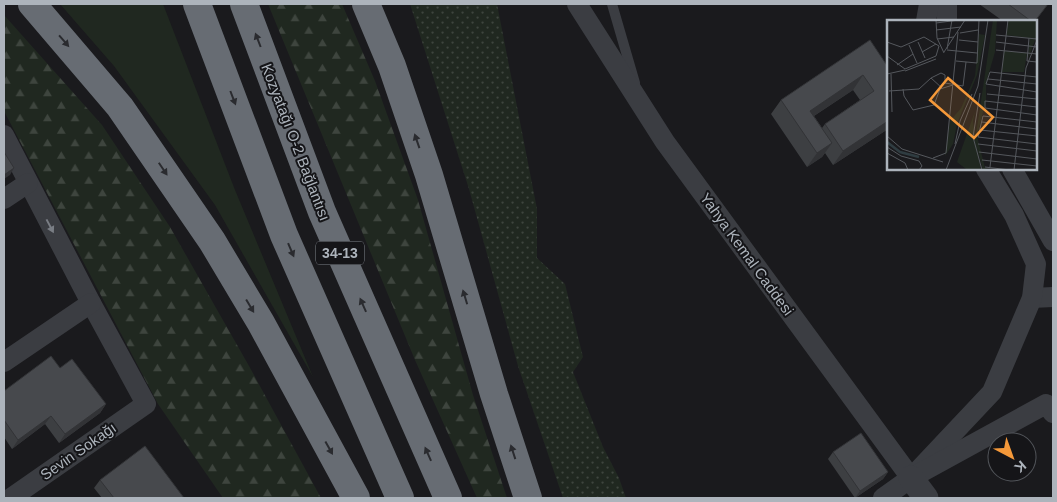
<svg xmlns="http://www.w3.org/2000/svg" width="1057" height="502" viewBox="0 0 1057 502" font-family="Arial,sans-serif">
<style>
.grass{fill:url(#grass-dots)}
.forest{fill:url(#forest-firs)}
.garden{fill:#202820}
.lines{fill:none;stroke-linecap:round;stroke-linejoin:round}
.service{stroke:#3b3d42;stroke-width:10}
.minor{stroke:#3b3d42;stroke-width:20}
.tertiary{stroke:#3b3d42;stroke-width:25}
.motorway{stroke:#676c73;stroke-width:28}
.wall{fill:#3d3f42;fill-rule:evenodd}
.shaded-wall{fill:#323336}
.building{fill:#47494d;stroke:#323336}
.oneway{fill:#2a2b2f}
.oneway2{fill:#7a7e85}
.labels{text-anchor:middle;dominant-baseline:central;stroke-width:4;stroke-linejoin:round;paint-order:stroke}
.shield{fill:#151518;stroke:#7f848b;stroke-width:1}
.shield-label{font-size:14px;font-weight:bold;fill:#adb4bc}
.street-label{font-size:15px;fill:#adb4bc;stroke:#151518}
.inset-river{fill:none;stroke:#2f3c41;stroke-width:2.5}
.inset-road{fill:none;stroke:#55585d;stroke-width:1}
.view{fill:#f5993a;fill-opacity:0.15;stroke:#f5993a;stroke-width:2.5}
.inset-edge{fill:none;stroke:#adb4bc;stroke-width:2.5}
</style>
<defs>
<pattern id="grass-dots" width="8" height="8" patternUnits="userSpaceOnUse" patternTransform="scale(1.25)"><rect width="8" height="8" fill="#202820"/><path d="M2 2h.1M6 6h.1" fill="none" stroke="#3e453e" stroke-width="1.8" stroke-linecap="round"/></pattern>
<pattern id="forest-firs" width="22" height="20" patternUnits="userSpaceOnUse" patternTransform="scale(1.25)"><rect width="22" height="20" fill="#202820"/><path d="M5 1l3.5 6h-7zM16 11l3.5 6h-7z" fill="#3e453e"/></pattern>
</defs>
<rect width="100%" height="100%" fill="#1a1a1d"/>
<!-- grass -->
<path class="grass" d="M410 4H497L537 209V258L565 284 583 357 573 372 603 447 619 478 626 498H563L518 366 469 189Z"/>
<!-- forest -->
<g class="forest">
<path d="M268 4H342L375 81 418 200 473 395 507 498H477L415 360Z"/>
<path d="M4 15 102 125 170 227 249 366 321 498H223L158 404 4 111Z"/>
</g>
<!-- garden -->
<path class="garden" d="M60 4H163L235 190 313 377 215 205 114 66Z"/>
<g class="lines">
<!-- service -->
<path class="service" d="M612 4 635 83"/>
<!-- minor -->
<g class="minor">
<path d="M577 4 665 142 911 478"/>
<path d="M947 4V21"/>
<path d="M926 21 929 4"/>
<path d="M4 135 91 303 146 404 11 498"/>
<path d="M1012 169 1053 241"/>
<path d="M4 199 28 183"/>
<path d="M1032 298 1053 297"/>
<path d="M4 362 91 303"/>
<path d="M911 478 992 392 1032 298 1036 264 1014 215 986 169"/>
<path d="M883 498 911 478 1046 404 1053 413"/>
</g>
<!-- tertiary -->
<path class="tertiary" d="M911 478 926 498"/>
<!-- motorway -->
<g class="motorway">
<path d="M32 4 120 107 212 241 261 323 356 498"/>
<path d="M197 4 284 235 400 498"/>
<path d="M244 4 322 212 448 498"/>
<path d="M366 4 392 66 429 175 494 394 528 498"/>
</g>
</g>
<!-- wall -->
<g class="wall">
<path d="M979 4H1048L1035 21H1003Z"/>
<path d="M870 40 888 129 833 165 825 153 822 157 807 167 771 114 781 100ZM853 90 860 100 825 124 822 128 814 116Z"/>
<path d="M60 368 106 404 100 413 59 443 45 424 12 449 4 437V391Z"/>
<path d="M833 452 888 472 883 479 855 498 828 459Z"/>
<path d="M100 480 184 498H102L94 488Z"/>
</g>
<!-- shaded-wall -->
<g class="shaded-wall">
<path d="M863 75 853 90 800 125 810 111Z"/>
<path d="M888 121V129L833 165 843 151Z"/>
<path d="M832 143 822 157 807 167 817 153Z"/>
<path d="M14 168 10 175 4 179V175Z"/>
<path d="M106 404 100 413 59 443 65 434Z"/>
<path d="M51 416 45 424 12 449 18 440Z"/>
<path d="M888 472 883 479 855 498 860 491Z"/>
</g>
<!-- building -->
<g class="building">
<path d="M1008 4H1048L1035 21H1031Z"/>
<path d="M870 40 888 67V121L843 151 825 124 874 91 863 75 810 111 832 143 817 153 781 100Z"/>
<path d="M4 152 14 168 4 175Z"/>
<path d="M51 356 60 368 72 359 106 404 65 434 51 416 18 440 4 420V391Z"/>
<path d="M861 433 888 472 860 491 833 452Z"/>
<path d="M145 446 184 498H114L100 480Z"/>
</g>
<!-- one-way arrows -->
<defs><path id="oneway-solid" d="M-6-.8H1V-3.2L6.5 0L1 3.2V.8H-6Z" transform="scale(1.25)"/></defs>
<g class="oneway">
<use href="#oneway-solid" transform="translate(258 40) rotate(-111)"/>
<use href="#oneway-solid" transform="translate(64 41) rotate(49)"/>
<use href="#oneway-solid" transform="translate(233 98) rotate(69)"/>
<use href="#oneway-solid" transform="translate(417 141) rotate(-109)"/>
<use href="#oneway-solid" transform="translate(163 169) rotate(56)"/>
<use href="#oneway-solid" transform="translate(291 250) rotate(67)"/>
<use href="#oneway-solid" transform="translate(465 297) rotate(-107)"/>
<use href="#oneway-solid" transform="translate(363 305) rotate(-114)"/>
<use href="#oneway-solid" transform="translate(250 306) rotate(59)"/>
<use href="#oneway-solid" transform="translate(329 448) rotate(61)"/>
<use href="#oneway-solid" transform="translate(513 452) rotate(-108)"/>
<use href="#oneway-solid" transform="translate(428 454) rotate(-114)"/>
</g>
<use class="oneway2" href="#oneway-solid" transform="translate(50 226) rotate(62)"/>
<g class="labels">
<!-- shield labels -->
<rect class="shield" x="316" y="241.5" width="48" height="23" rx="4"/>
<g class="shield-label">
<text x="340" y="253">34-13</text>
</g>
<!-- street labels -->
<g class="street-label">
<text transform="translate(296 142) rotate(69)">Kozyatağı O-2 Bağlantısı</text>
<text transform="translate(747 254) rotate(54)">Yahya Kemal Caddesi</text>
<text transform="translate(78 451) rotate(-35)">Sevin Sokağı</text>
</g>
</g>
<!-- overview -->
<g transform="translate(887 20)">
<rect width="150" height="150" fill="#1a1a1d"/>
<path d="M92 14 98 15 90 55 70 104 66 124 58 136 63 101 74 88 88 56ZM117 31 140 33 137 52H115Z" fill="#202820"/>
<path d="M106 0H110L108 32 99 63V80L90 116 98 148H101L96 150 88 121Z" fill="#202820"/>
<path d="M122 0H150V15L141 39 143 18 119 15Z" fill="#202820"/>
<path d="M88 91 86 102 94 150 79 149 70 142Z" fill="#202820"/>
<path class="inset-river" d="M0 122 13 132 32 137"/>
<path class="inset-road" d="M49 0 50 18 57 33M49 3 72 0M49 10 74 7M73 13 91 10M109 15 150 19M142 18 140 41 150 42M50 19 67 17M72 20 91 22M0 22 14 27 37 17 52 26 49 36 18 49 0 36M31 22 38 38M109 22 150 27M22 25 30 43M60 29 65 0M60 30 90 33M109 30 150 34M35 32 49 24M57 32 78 0M69 41 90 43 92 0M10 45 26 34M18 51 49 39M0 54 18 50M4 54 5 92M150 57 103 52 99 64 150 72M44 58 54 53 58 55V63L76 66 79 42M101 59 150 64M16 69 17 76 26 90 47 85 53 69 66 65M2 71 32 69 44 58 55 68M93 73 86 117 95 150M100 74 150 79M150 87 98 81V88L150 95M95 102 150 109M150 102 96 96 91 117 150 124M93 110 150 116M0 116 15 129 56 142M68 124 73 101 85 74M91 124 150 131M0 127 14 136 32 141 35 146 32 150M92 132 150 139M0 133 18 143 21 150M46 138 59 133 71 12M95 140 150 146M98 147 123 150M103 147 121 0M59 150 91 66 101 0M127 150 139 48 150 20"/>
<path class="view" d="M61 58 106 97 87 118 43 80Z"/>
<rect width="150" height="150" class="inset-edge"/>
</g>
<!-- border -->
<rect width="1057" height="502" fill="none" stroke="#adb4bc" stroke-width="10"/>
<!-- north arrow -->
<g transform="translate(1012 457) rotate(139)"><circle r="24" fill="#151518" stroke="#52555a"/>
<path d="M0-4L9 19L0 12L-9 19Z" fill="#f5993a"/>
<text y="-8" font-size="14" font-weight="bold" text-anchor="middle" fill="#adb4bc">K</text>
</g>
</svg>
